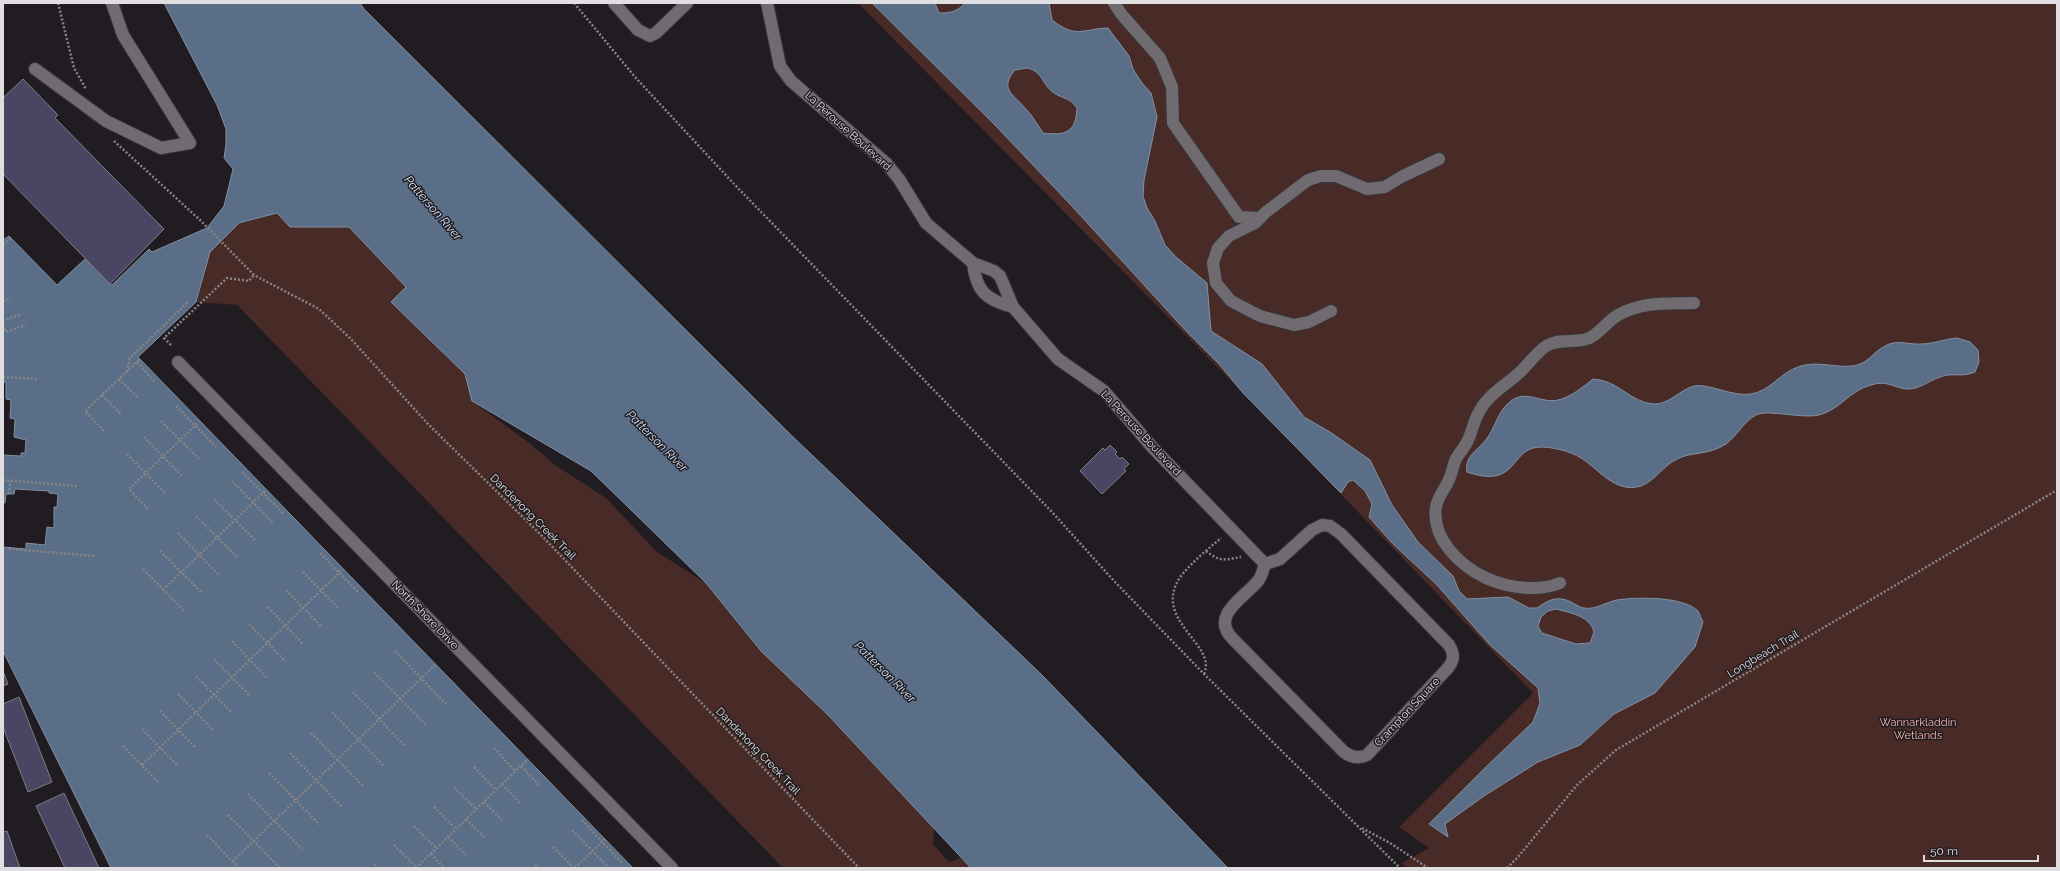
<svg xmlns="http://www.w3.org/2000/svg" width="2060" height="871" viewBox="0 0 2060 871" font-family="Raleway,sans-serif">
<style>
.green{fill:#482b26}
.water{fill:#5a6e87;stroke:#8290a2;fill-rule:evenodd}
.building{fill:#484662;stroke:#7d7d83}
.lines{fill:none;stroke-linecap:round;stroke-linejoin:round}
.minor-casing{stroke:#393639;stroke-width:14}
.path{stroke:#878487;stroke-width:2.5;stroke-dasharray:2 2;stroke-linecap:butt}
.minor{stroke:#6f6b70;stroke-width:12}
.labels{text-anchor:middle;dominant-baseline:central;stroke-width:3;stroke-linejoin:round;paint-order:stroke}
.street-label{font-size:11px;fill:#e0dee0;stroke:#201c21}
.park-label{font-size:11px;fill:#f3b3a9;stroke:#201c21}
.water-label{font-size:12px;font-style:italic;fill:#d4e3f6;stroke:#201c21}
</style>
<rect width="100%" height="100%" fill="#201c21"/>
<!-- green -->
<g class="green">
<path d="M858 3H2057V868H1407L1402 863 1429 848 1399 827 1533 693 1243 393Z"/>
<path d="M277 213 290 227H349L406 287 392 302 465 374 472 401 528 442 555 465 606 498 657 552 706 583 761 651 828 715 934 828 933 844 949 862 961 858 971 868H783L237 305 197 302 210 252 238 224Z"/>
</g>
<!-- water -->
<g class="water">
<path d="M164 3H360L364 9 789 433 1042 675 1228 868H971L828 715 761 651 706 583 591 471 472 401 465 374 391 302 406 287 349 227H290L277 213 239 223 210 252 196 302 138 357 633 868H111L3 651V547L26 549V543L45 545 47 527 54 528V507H57L58 494 49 493V491L15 489 14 494H6L5 503H3V455L21 456V453H25L26 440 14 437 15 419 10 418 11 400 6 399V382H3V240L9 236 57 285 85 259 112 285 149 249 152 252 207 228 224 206 233 169 224 158 226 144V129L217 105Z"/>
<path d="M872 3H935L939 13C950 13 957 12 965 3H1049L1052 20C1076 39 1082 29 1108 28L1129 56 1133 69 1142 83 1151 93 1157 117 1144 180 1143 196 1147 208 1155 221 1165 245 1176 257 1207 283 1211 331 1262 364 1304 417 1330 432 1370 460 1392 505 1418 542 1453 576 1459 591 1467 599 1508 597 1529 608H1537C1550 599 1558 595 1573 603 1577 605 1581 608 1584 608 1596 610 1606 602 1617 600 1636 597 1683 596 1698 611 1700 614 1701 619 1703 622L1695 647 1655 693 1614 714 1580 745 1538 762 1484 796 1445 824 1448 837 1429 824 1487 766 1533 722 1540 703 1538 688 1490 645 1436 584 1393 544 1369 517 1372 504 1365 491 1353 480 1348 482 1341 493 1243 393 1220 365 1187 332 1070 204 994 124ZM1027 68C1044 72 1041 84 1054 93 1063 99 1069 97 1077 108 1076 132 1066 136 1043 133 1037 124 1032 115 1025 108 1013 94 999 89 1015 70ZM1556 609C1571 613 1590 616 1594 632L1590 643 1576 644 1542 633 1538 626 1541 617 1548 611Z"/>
<path d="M1957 338 1970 342 1978 350 1979 362 1975 372C1961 378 1952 372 1940 377 1928 381 1919 390 1906 389 1892 387 1887 380 1871 385 1850 390 1840 410 1819 415 1802 419 1768 409 1756 415 1744 421 1737 436 1726 444 1707 456 1694 451 1677 459 1664 465 1655 481 1641 486 1615 494 1599 469 1581 458 1570 451 1553 447 1540 447 1509 448 1519 490 1467 472 1464 458 1476 451 1484 442 1496 429 1496 412 1511 401 1526 389 1542 404 1558 400 1571 397 1583 387 1593 379 1618 380 1630 402 1653 404 1669 405 1679 390 1694 386 1709 383 1732 397 1751 394 1770 391 1780 373 1798 367 1816 360 1834 368 1852 366 1867 365 1873 352 1885 346 1897 339 1909 345 1921 344 1933 344 1945 339 1957 338Z"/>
</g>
<!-- building -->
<g class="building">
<path d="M23 79 58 115 55 118 164 229 110 284 3 174V98Z"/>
<path d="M1110 445 1117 452 1115 454 1120 459 1122 457 1129 464 1124 469 1126 471 1102 494 1080 471 1103 448 1105 450Z"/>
<path d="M3 671 8 684 3 686Z"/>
<path d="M19 697 52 782 28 792 3 727V704Z"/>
<path d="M64 793 99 868H65L36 806Z"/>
<path d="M7 831 20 868H3V832Z"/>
</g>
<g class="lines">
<defs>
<g id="minor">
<path d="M614 3 638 30 650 36 656 33 687 3"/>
<path d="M767 3 780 66 791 81 886 163 899 179 926 223 973 263 994 271 1000 276 1013 307 1058 359 1104 391 1153 448 1265 564"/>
<path d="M1114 3 1122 15 1160 58 1172 87 1173 123 1239 217 1260 218"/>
<path d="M35 69 106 121 161 148 190 143 123 35 112 3"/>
<path d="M973 263C976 291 986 300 1013 307"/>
<path d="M1331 311 1309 322 1294 325 1260 316 1231 301 1216 283 1213 263 1218 248 1229 236 1255 223 1266 212 1308 180 1321 176H1336L1367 189 1385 187 1401 177 1439 159"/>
<path d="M178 362 672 868"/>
<path d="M1322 525 1330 526 1341 534 1449 645C1455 655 1454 661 1447 669L1367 755C1359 759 1351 757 1344 752L1232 638C1210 615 1245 597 1258 581 1262 576 1263 570 1265 564L1280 559 1312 530Z"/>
<path d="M1560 583C1538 592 1508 588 1486 578 1460 566 1431 538 1436 507 1438 495 1447 487 1450 477 1453 470 1453 464 1457 457 1460 452 1465 447 1467 442 1472 433 1473 423 1478 414 1487 395 1503 387 1518 374 1528 365 1535 354 1546 346 1559 338 1574 343 1587 339 1600 334 1606 322 1618 315 1643 301 1667 304 1694 303"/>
</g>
</defs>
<!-- minor casing -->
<use href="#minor" class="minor-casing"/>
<!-- path -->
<g class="path">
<path d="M58 3 74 68 86 89"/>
<path d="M574 3 635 77 735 185 1052 512 1115 582 1204 674 1400 868"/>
<path d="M114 141 200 220 254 275 319 309 350 338 428 424 541 535 859 868"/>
<path d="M3 245 11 238"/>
<path d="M3 281H4"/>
<path d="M3 301 11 298"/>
<path d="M3 321 22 314"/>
<path d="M3 325 6 332 26 325"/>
<path d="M171 345 164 338 227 278 249 281 254 275"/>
<path d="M137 362 155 382"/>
<path d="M127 372 130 358 189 301"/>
<path d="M3 377 37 379"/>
<path d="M119 379 138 398"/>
<path d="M102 395 121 414"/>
<path d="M176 406 216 447"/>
<path d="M161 421 199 459"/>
<path d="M104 431 85 411 140 359"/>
<path d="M144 437 182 476"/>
<path d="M127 454 165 493"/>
<path d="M242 472 284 514"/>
<path d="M3 480 77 486"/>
<path d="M232 481 274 524"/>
<path d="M9 494 10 481"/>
<path d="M214 499 256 541"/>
<path d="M148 509 129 489 199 422"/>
<path d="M196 516 238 558"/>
<path d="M178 533 220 576"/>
<path d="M9 548 10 549 96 556"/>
<path d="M160 551 202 593"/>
<path d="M1206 551C1220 562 1224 560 1241 557"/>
<path d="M320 553 359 593"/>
<path d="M143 569 184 611"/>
<path d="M303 572 339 609"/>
<path d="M163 590 266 490"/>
<path d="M286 590 321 626"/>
<path d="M268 607 303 644"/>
<path d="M249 624 286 662"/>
<path d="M232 641 268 679"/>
<path d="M395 651 447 705"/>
<path d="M214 659 250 696"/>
<path d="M374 672 426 725"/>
<path d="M1204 674C1218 644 1150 620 1181 576 1192 562 1208 549 1221 538"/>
<path d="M196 676 232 713"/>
<path d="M353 692 405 746"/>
<path d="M178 694 214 731"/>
<path d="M160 711 196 748"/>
<path d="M332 712 384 766"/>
<path d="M142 729 177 765"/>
<path d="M311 733 364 787"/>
<path d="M123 746 160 784"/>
<path d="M494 748 515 771"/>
<path d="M290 753 342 807"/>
<path d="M142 765 343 569"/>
<path d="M521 766 540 786"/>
<path d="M474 767 496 790"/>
<path d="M269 773 320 825"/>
<path d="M502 784 520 803"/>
<path d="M454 787 476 809"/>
<path d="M248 794 302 849"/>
<path d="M484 802 502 820"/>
<path d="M434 807 456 829"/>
<path d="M228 815 280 868"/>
<path d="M466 819 484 837"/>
<path d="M582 820 623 864"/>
<path d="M414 826 436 848"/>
<path d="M1362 828 1390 843 1428 868"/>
<path d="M572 830 609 868"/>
<path d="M207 835 239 868"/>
<path d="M448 837 466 855"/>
<path d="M394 845 417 868"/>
<path d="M553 847 574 868"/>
<path d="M431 854 444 868"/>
<path d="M233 861 435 665"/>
<path d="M375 864 378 868"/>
<path d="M535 865 539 868"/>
<path d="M416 868 528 759"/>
<path d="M575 868 605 839"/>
<path d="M1507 868 1518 857 1577 785 1616 750 2057 490"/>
</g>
<!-- minor -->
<use href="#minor" class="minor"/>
</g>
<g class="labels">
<!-- street labels -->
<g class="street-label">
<text transform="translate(848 131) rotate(42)">La Perouse Boulevard</text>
<text transform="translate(1141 433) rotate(47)">La Perouse Boulevard</text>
<text transform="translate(533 517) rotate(45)">Dandenong Creek Trail</text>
<text transform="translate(425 615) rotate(46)">North Shore Drive</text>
<text transform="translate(1763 654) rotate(-31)">Longbeach Trail</text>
<text transform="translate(1407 712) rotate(-47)">Crampton Square</text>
<text transform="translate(758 751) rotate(46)">Dandenong Creek Trail</text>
</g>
<!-- park labels -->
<g class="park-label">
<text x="1918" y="722">Wannarkladdin<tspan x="1918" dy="13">Wetlands</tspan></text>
</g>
<!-- water labels -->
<g class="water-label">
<text transform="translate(433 208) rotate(49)">Patterson River</text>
<text transform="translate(657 441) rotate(45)">Patterson River</text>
<text transform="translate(885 672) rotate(45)">Patterson River</text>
</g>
</g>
<!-- border -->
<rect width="2060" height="871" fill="none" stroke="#e0dee0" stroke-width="8"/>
<!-- scale -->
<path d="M1924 855v6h114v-6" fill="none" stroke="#e0dee0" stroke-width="2"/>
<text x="1930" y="855" font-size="12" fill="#e0dee0" stroke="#201c21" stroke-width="3" paint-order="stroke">50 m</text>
</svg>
